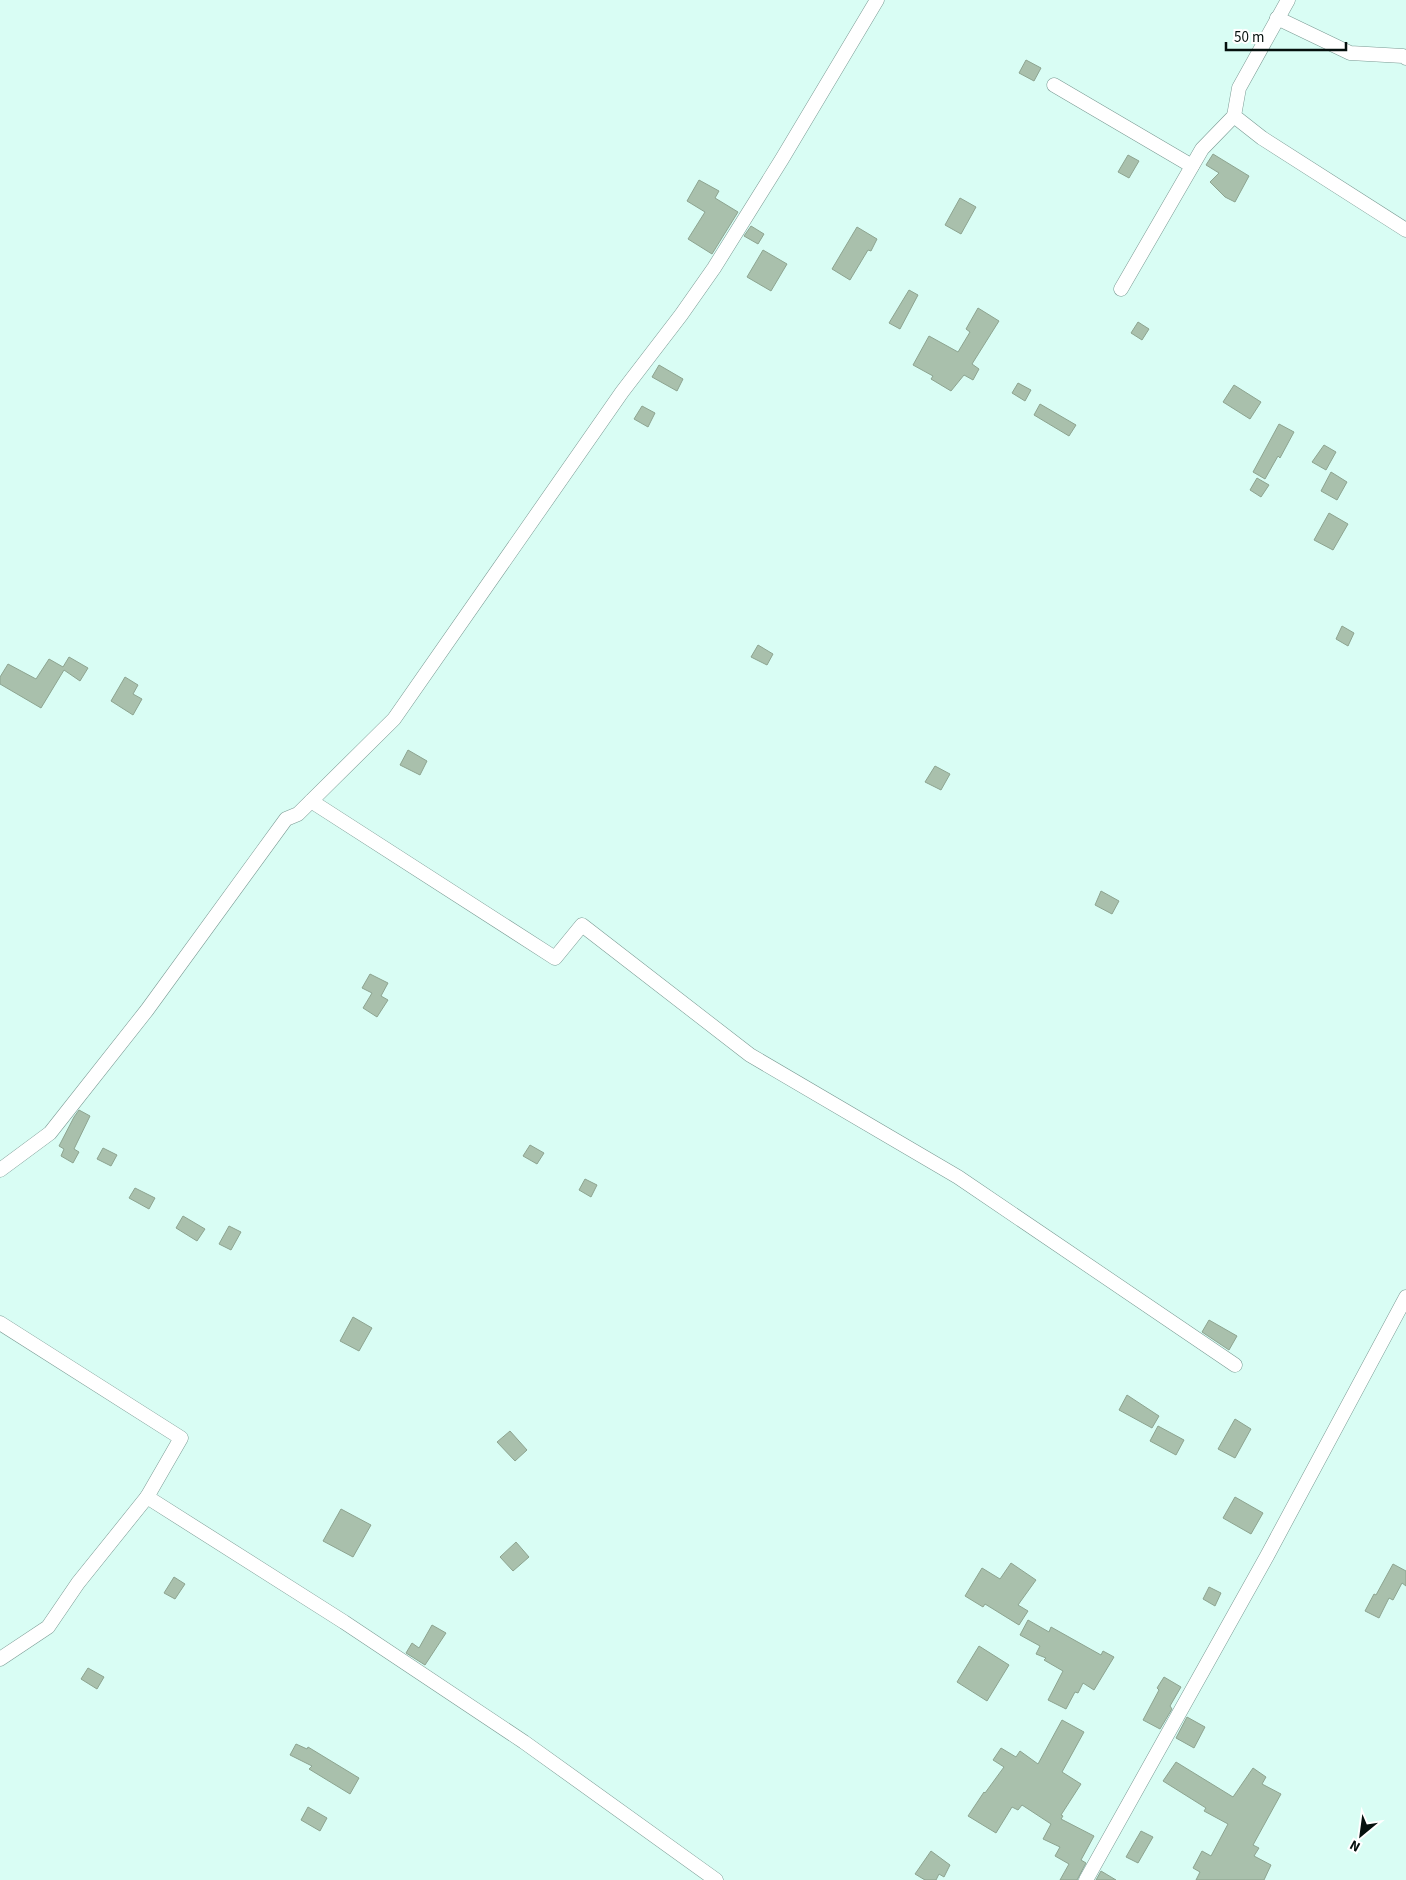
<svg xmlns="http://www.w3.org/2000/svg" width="1406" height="1880" viewBox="0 0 1406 1880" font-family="'Source Sans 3',sans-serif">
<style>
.building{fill:#a9c0ac;stroke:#8da490}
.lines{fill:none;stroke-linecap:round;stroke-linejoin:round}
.minor-casing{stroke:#7a9a93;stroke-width:15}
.minor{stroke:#fff;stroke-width:14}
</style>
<rect width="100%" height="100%" fill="#d9fdf4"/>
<!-- building -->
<g class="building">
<path d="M1026 60 1041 68 1034 81 1019 73Z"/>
<path d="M1213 154 1249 176 1235 202 1225 197 1210 182 1219 173 1206 165Z"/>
<path d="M1128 155 1139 161 1129 178 1118 172Z"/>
<path d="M699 180 719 191 715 198 738 212 712 254 688 239 705 212 687 201Z"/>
<path d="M960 198 976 207 961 234 945 225Z"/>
<path d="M751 226 764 234 758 244 744 236Z"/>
<path d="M857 227 877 239 871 251 868 250 850 280 832 269Z"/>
<path d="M763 250 787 264 771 291 747 277Z"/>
<path d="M909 290 918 295 900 329 889 323Z"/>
<path d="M978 308 999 321 972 364 979 369 973 380 964 375 951 391 931 379 933 376 913 365 929 336 958 352 970 332 966 329Z"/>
<path d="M1138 322 1149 329 1142 340 1131 333Z"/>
<path d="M659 365 683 379 677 391 652 377Z"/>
<path d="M1018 383 1031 390 1025 401 1012 393Z"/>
<path d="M1234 385 1261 402 1250 419 1223 402Z"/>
<path d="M1040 404 1076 425 1069 436 1034 415Z"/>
<path d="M642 406 655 413 648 427 634 419Z"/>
<path d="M1279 424 1294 432 1280 458 1278 456 1265 479 1253 472Z"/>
<path d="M1324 445 1336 452 1326 470 1312 462Z"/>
<path d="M1331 472 1347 482 1337 500 1321 491Z"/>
<path d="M1257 478 1269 485 1261 497 1250 490Z"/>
<path d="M1329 513 1348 524 1333 550 1314 540Z"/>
<path d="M1342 626 1354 633 1348 646 1336 639Z"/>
<path d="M758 645 773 654 767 665 751 657Z"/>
<path d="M69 657 88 668 80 681 64 670 41 708 0 684V677L8 664 36 679 49 659 63 667Z"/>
<path d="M125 677 138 685 133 694 142 699 133 715 111 701Z"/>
<path d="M408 750 427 761 420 775 400 765Z"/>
<path d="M935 766 950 774 941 790 925 782Z"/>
<path d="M1101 891 1119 901 1112 914 1095 905Z"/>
<path d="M370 974 388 983 381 996 388 1000 377 1017 363 1008 372 993 362 988Z"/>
<path d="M79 1110 90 1116 74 1149 79 1152 73 1163 61 1156 64 1149 59 1146 74 1117Z"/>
<path d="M530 1145 544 1153 537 1164 523 1156Z"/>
<path d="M103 1148 117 1155 111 1166 97 1159Z"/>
<path d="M585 1179 597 1185 591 1197 579 1190Z"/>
<path d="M135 1188 155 1198 149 1209 129 1198Z"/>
<path d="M183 1216 205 1229 197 1241 176 1228Z"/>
<path d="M229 1226 241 1232 231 1250 219 1244Z"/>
<path d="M353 1317 372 1328 359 1351 340 1341Z"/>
<path d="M1209 1320 1237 1336 1229 1350 1202 1332Z"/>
<path d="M1127 1395 1159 1416 1152 1428 1119 1410Z"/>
<path d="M1235 1419 1251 1429 1235 1458 1218 1449Z"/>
<path d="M1158 1426 1184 1440 1176 1455 1150 1441Z"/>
<path d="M510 1431 527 1450 515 1461 497 1442Z"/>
<path d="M1235 1497 1263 1513 1251 1534 1223 1518Z"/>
<path d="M341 1509 371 1525 353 1557 323 1541Z"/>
<path d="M516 1542 529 1557 513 1571 500 1557Z"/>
<path d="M1011 1563 1036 1580 1018 1605 1028 1611 1019 1625 985 1604 983 1607 965 1596 982 1568 1000 1579Z"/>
<path d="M1393 1564 1406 1571V1586L1402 1583 1393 1600 1389 1598 1379 1618 1365 1611 1374 1594 1376 1595Z"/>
<path d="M174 1577 185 1584 175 1599 164 1593Z"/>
<path d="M1209 1587 1221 1593 1215 1606 1203 1599Z"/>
<path d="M1028 1620 1049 1632 1051 1627 1101 1655 1103 1651 1114 1657 1094 1690 1083 1683 1078 1693 1075 1692 1066 1709 1048 1700 1063 1671 1044 1660 1046 1658 1036 1654 1040 1646 1020 1635Z"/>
<path d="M432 1625 446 1633 425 1665 406 1653 412 1643 419 1648Z"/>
<path d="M979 1646 1009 1665 987 1701 957 1682Z"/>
<path d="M88 1668 104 1677 97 1689 81 1679Z"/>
<path d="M1164 1677 1181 1687 1170 1706 1172 1709 1160 1729 1143 1720 1159 1690 1157 1688Z"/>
<path d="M1187 1717 1205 1727 1194 1748 1176 1738Z"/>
<path d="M1062 1720 1084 1732 1062 1772 1081 1784 1061 1815 1063 1816 1061 1819 1094 1836 1081 1860 1086 1863 1077 1880H1060L1069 1864 1055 1856 1060 1847 1043 1839 1051 1824 1022 1805 1018 1810 1012 1807 996 1833 968 1816 984 1792 985 1793 1004 1767 993 1760 1001 1748 1016 1757 1020 1751 1038 1764Z"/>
<path d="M296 1744 307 1749 308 1747 359 1778 350 1794 309 1769 312 1766 290 1755Z"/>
<path d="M1176 1762 1233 1797 1253 1768 1266 1777 1262 1784 1281 1794 1253 1845 1259 1848 1254 1856 1271 1865 1264 1880H1196L1200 1872 1193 1868 1202 1851 1211 1856 1228 1824 1204 1811 1206 1808 1163 1781Z"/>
<path d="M308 1807 327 1818 320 1831 301 1820Z"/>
<path d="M1141 1831 1153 1837 1138 1863 1126 1857Z"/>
<path d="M931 1851 950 1865 944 1877 939 1874 936 1880H925L915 1874Z"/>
<path d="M1101 1871 1116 1880H1096Z"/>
</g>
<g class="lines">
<defs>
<g id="minor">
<path d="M1288 0 1239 88 1234 116 1262 138 1406 230"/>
<path d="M1277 18 1350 53 1403 56 1406 58"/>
<path d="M1054 85 1192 166"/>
<path d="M1121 289 1202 149 1234 116"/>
<path d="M311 801 555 958 582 925 750 1055 958 1177 1235 1365"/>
<path d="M0 1170 50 1133 147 1010 286 819 298 814 394 719 622 392 681 315 714 268 782 159 877 0"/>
<path d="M0 1323 181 1438 147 1497 344 1622 524 1742 716 1880"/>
<path d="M0 1659 48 1627 78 1583 147 1497"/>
<path d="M1086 1880 1267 1556 1406 1297"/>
</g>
</defs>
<!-- minor casing -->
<use href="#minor" class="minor-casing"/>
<!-- minor -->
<use href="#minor" class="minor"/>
</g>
<!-- north arrow -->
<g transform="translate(1361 1835) rotate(209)" stroke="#ffffff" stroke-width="4" paint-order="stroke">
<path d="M0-4L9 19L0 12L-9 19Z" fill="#05100d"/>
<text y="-8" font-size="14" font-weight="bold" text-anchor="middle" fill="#05100d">N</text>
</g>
<!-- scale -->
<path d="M1226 42v8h120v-8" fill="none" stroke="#05100d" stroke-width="2.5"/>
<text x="1234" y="42" font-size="15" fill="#05100d" stroke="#ffffff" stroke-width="4" paint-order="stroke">50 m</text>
</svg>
